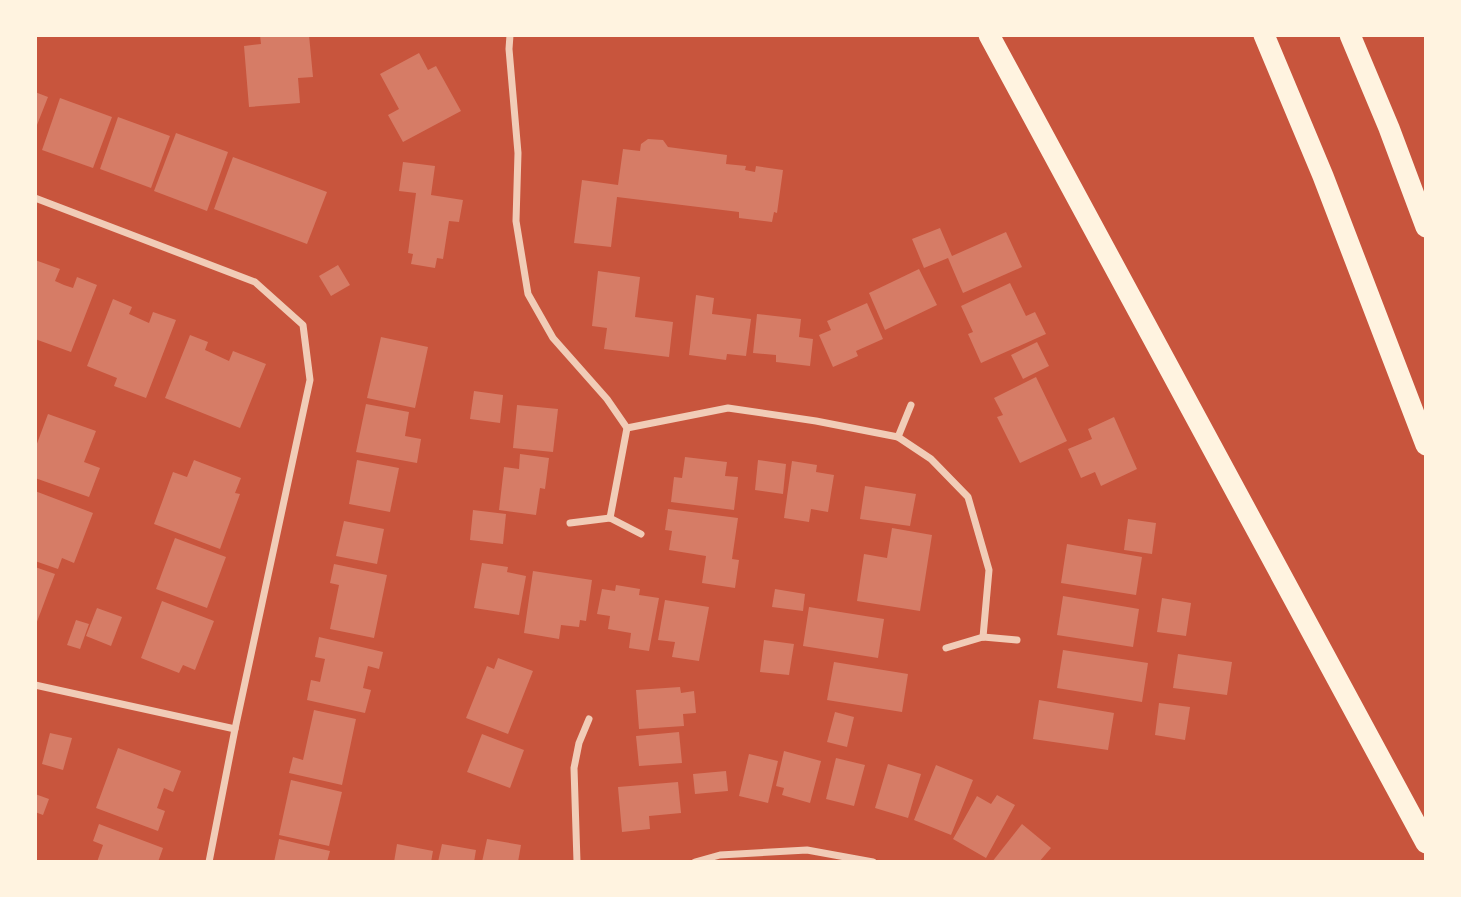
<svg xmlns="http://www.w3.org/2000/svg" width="1461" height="897" viewBox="0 0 1461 897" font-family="Poppins,sans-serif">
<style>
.building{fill:#d67c66}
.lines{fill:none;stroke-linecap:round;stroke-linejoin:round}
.minor{stroke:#f1ccb7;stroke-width:7}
.motorway{stroke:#fff3e0;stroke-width:21}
</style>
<rect width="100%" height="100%" fill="#c8553d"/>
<!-- building -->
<g class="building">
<path d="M260 35H309L313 77 298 78 300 103 249 107 244 46 261 44Z"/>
<path d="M419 53 428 70 436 66 461 111 403 142 388 115 399 109 380 74Z"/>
<path d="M35 92 48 97 35 130Z"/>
<path d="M60 98 112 117 93 168 42 150Z"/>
<path d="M118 117 170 136 151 188 100 169Z"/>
<path d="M176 133 228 152 207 211 154 191Z"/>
<path d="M648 139 663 140 668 147 727 155 726 164 746 166 745 170 755 172 756 166 783 170 777 213 774 212 772 222 739 218V212L617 197 611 247 574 243 582 180 618 185 623 149 640 151 641 144Z"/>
<path d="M233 157 327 192 307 244 214 209Z"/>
<path d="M403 162 435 166 431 195 463 200 459 222 449 221 443 259 437 258 435 268 411 264 413 254 408 253 416 193 399 191Z"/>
<path d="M940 228 952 256 1006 232 1022 267 963 293 948 258 924 268 912 239Z"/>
<path d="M35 260 60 269 55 281 64 285 73 288 77 277 97 285 71 352 35 339Z"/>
<path d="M338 265 350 285 331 296 319 276Z"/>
<path d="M919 269 937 305 885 330 869 293Z"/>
<path d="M598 271 640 277 635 317 673 322 669 357 604 349 607 328 592 326Z"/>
<path d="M1010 283 1026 316 1035 312 1046 334 981 363 968 334 973 332 961 306Z"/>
<path d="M696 295 714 298 712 314 751 319 746 356 727 354 726 360 689 355Z"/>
<path d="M113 299 132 307 129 314 149 323 153 312 176 320 146 398 114 386 117 378 87 366Z"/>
<path d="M867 303 883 339 856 351 858 356 833 367 819 335 831 330 827 321Z"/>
<path d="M757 314 801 319 799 337 813 339 810 366 776 362V355L753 353Z"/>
<path d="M190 335 208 342 205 350 229 361 233 351 266 364 240 428 165 398Z"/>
<path d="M381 337 428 347 415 408 367 398Z"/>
<path d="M1037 342 1049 366 1023 379 1011 355Z"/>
<path d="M1036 377 1067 441 1020 463 997 417 1003 415 994 398Z"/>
<path d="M474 391 503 395 500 423 470 419Z"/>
<path d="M366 404 409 412 405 436 421 439 417 463 356 452Z"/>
<path d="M517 405 558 409 553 452 513 448Z"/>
<path d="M48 414 96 431 84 462 100 468 89 497 35 478V449Z"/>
<path d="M1114 417 1137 469 1101 486 1095 472 1081 478 1068 449 1092 439 1088 429Z"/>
<path d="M520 454 549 458 545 489 540 488 536 515 499 510 504 467 519 469Z"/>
<path d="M685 457 727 462 725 476 738 477 734 510 671 502 674 477 682 478Z"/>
<path d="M194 460 241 478 235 493 240 494 220 549 154 524 173 472 187 477Z"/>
<path d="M357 460 399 468 390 512 349 504Z"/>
<path d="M758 460 786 464 783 494 755 490Z"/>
<path d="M792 461 817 465 816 472 834 475 828 512 811 509 809 522 784 518Z"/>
<path d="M865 486 916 494 910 526 860 519Z"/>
<path d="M35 491 93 513 74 563 62 558 58 569 35 561Z"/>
<path d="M668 509 738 518 732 559 739 560 735 588 702 583 706 556 669 550 672 531 665 530Z"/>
<path d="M473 510 506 514 503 544 470 540Z"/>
<path d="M1128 519 1156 523 1152 554 1124 550Z"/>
<path d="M344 521 384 529 377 564 336 556Z"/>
<path d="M892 528 932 535 920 611 857 601 864 554 887 558Z"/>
<path d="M175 538 226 557 207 608 156 589Z"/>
<path d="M1067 544 1142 557 1136 595 1061 583Z"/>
<path d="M482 563 508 567 507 572 526 576 519 615 474 608Z"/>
<path d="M334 564 387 575 374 638 330 629 339 585 330 583Z"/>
<path d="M35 567 55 574 35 627Z"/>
<path d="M533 571 592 580 586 621 580 620 579 627 561 625 559 639 524 633Z"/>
<path d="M616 585 640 589 639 595 659 598 649 651 629 648 631 633 608 629 610 616 597 614 602 589 615 591Z"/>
<path d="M775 589 805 594 803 611 772 607Z"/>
<path d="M1063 596 1139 609 1133 647 1057 635Z"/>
<path d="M1162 598 1191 603 1186 636 1157 632Z"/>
<path d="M665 600 709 607 699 661 672 657 675 642 658 640Z"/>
<path d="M162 601 214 621 195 670 183 665 179 673 141 658Z"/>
<path d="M809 607 884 619 878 658 803 646Z"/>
<path d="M97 608 122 617 111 646 86 636Z"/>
<path d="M76 620 89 624 80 649 67 645Z"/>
<path d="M319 637 383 652 379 669 368 666 363 688 371 690 365 713 307 700 311 680 320 682 325 659 315 657Z"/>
<path d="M764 640 794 644 789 675 760 672Z"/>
<path d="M1063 650 1148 663 1142 702 1057 688Z"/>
<path d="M1178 654 1232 662 1227 695 1173 688Z"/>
<path d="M498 658 533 671 508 734 466 718 487 666 494 669Z"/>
<path d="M834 662 908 674 902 712 827 700Z"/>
<path d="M680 687 681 693 694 691 696 713 683 714 684 726 639 729 636 690Z"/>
<path d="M1039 700 1114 713 1108 750 1033 739Z"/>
<path d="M1159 703 1190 707 1185 740 1155 735Z"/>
<path d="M314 710 356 719 342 785 289 773 293 757 303 760Z"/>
<path d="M835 712 854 717 847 747 827 742Z"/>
<path d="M679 732 682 763 639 766 636 736Z"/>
<path d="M50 733 72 738 63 770 42 764Z"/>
<path d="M482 734 524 750 510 788 467 772Z"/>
<path d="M118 748 181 771 173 792 164 788 157 808 165 811 158 831 96 808Z"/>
<path d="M784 751 821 761 810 803 782 795 784 788 776 786Z"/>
<path d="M749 754 778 761 768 803 739 796Z"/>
<path d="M836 758 865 765 854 806 826 799Z"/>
<path d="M888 764 921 774 908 818 875 808Z"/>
<path d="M936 765 973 780 951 835 914 820Z"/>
<path d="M726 771 728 791 695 794 693 774Z"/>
<path d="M291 780 342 792 329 846 279 835Z"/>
<path d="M678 782 681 813 649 816 650 829 622 832 618 787Z"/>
<path d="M35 794 49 799 43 815 35 812Z"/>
<path d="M997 795 1015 805 986 858 953 839 977 796 991 804Z"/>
<path d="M99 824 163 848 158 862H97L103 845 93 841Z"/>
<path d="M1022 824 1051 848 1039 862H992Z"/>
<path d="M279 839 330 851 327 862H274Z"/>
<path d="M487 839 521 845 518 862H482Z"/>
<path d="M397 844 433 851 431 862H394Z"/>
<path d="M442 844 476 850 474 862H438Z"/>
</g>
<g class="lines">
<!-- minor -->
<g class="minor">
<path d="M510 35 509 49 518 153 516 221 528 294 553 338 607 399 627 428 610 518"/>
<path d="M35 198 255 282 303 325 310 380 235 729 209 862"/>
<path d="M627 428 728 408 816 421 898 437 911 405"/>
<path d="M898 437 931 459 968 497 989 570 983 637"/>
<path d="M570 523 610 518 641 534"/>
<path d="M946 648 983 637 1017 640"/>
<path d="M35 685 235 729"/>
<path d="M577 862 574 768 579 743 589 719"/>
<path d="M695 862 720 855 807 850 873 862"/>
</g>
<!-- motorway -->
<g class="motorway">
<path d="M989 35 1426 843"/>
<path d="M1264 35 1323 176 1426 445"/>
<path d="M1350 35 1389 128 1426 227"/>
</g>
</g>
<!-- border -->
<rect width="1461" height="897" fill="none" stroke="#fff3e0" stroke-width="74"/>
</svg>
